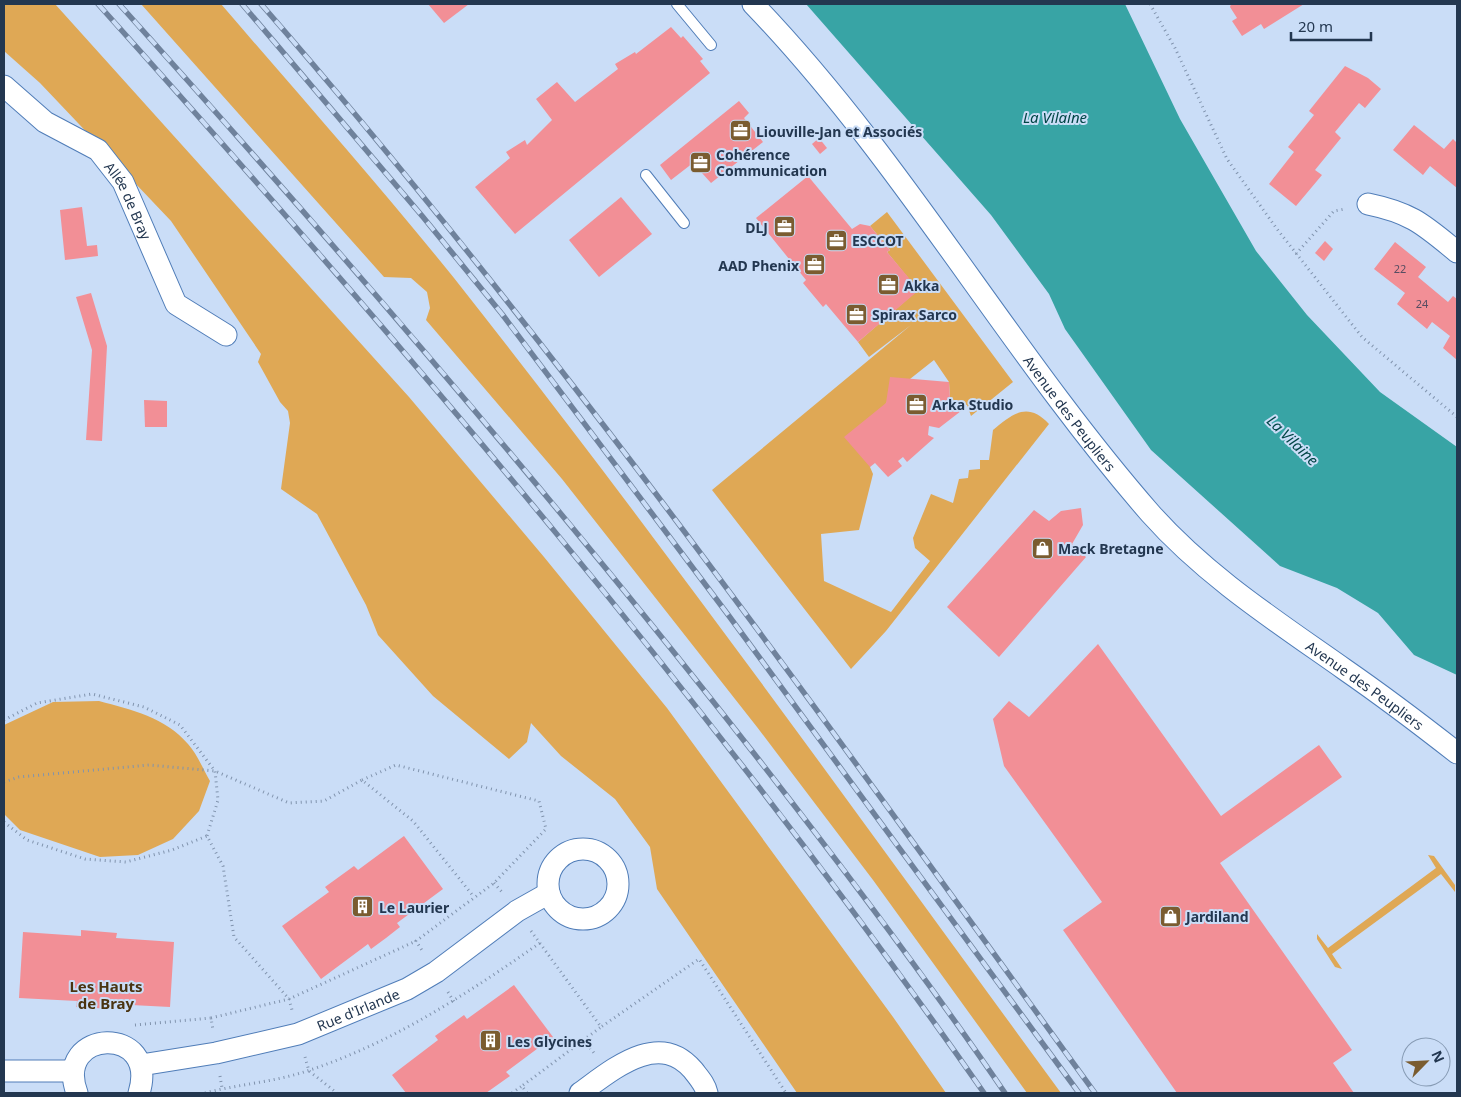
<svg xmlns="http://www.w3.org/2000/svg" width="1461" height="1097" viewBox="0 0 1461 1097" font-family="'Noto Sans',sans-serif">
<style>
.green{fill:#dfa855}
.water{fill:#38a4a5}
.building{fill:#f28f96}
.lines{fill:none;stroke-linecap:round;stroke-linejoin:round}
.service-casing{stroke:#507db8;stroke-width:12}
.minor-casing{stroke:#507db8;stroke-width:23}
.path{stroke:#8093ad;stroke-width:3;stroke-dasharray:1 4;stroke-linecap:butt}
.service{stroke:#fff;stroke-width:10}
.minor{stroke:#fff;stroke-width:21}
.rail-casing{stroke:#6f829c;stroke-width:5.5}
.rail{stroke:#caddf7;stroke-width:4;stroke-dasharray:11;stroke-linecap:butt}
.labels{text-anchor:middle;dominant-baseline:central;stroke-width:4;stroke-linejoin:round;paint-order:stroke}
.number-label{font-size:11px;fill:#574d62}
.poi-label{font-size:14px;font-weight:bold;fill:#233750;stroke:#caddf7;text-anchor:start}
.street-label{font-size:14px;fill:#233750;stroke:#caddf7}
.water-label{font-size:15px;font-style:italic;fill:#004545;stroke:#caddf7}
.neighbourhood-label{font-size:15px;font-weight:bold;fill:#4a3410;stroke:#caddf7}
</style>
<rect width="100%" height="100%" fill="#caddf7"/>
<!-- green -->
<g class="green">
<path d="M4 4H55L409 397 544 557 667 708 893 1017 946 1093H797L657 889 650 847 615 799 561 756 531 723 527 742 509 759 433 696 378 635 366 605 317 514 281 489 290 423 288 411 280 402 258 362 261 354 171 221 40 83 4 51Z"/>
<path d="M141 4H221C299 95 379 185 454 278 664 544 861 820 1061 1093H1027L873 880 757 727 562 479 426 320 430 308 427 292 411 278 384 277Z"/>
<path d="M887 212 1013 382 971 416 967 405 954 403 950 399 949 382 934 360 910 379 886 403 870 467 873 474 859 530 821 534 824 581 891 612 930 561 915 548 913 538 931 494 953 503 959 479 968 478 969 470 980 469V460H989L993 430C1013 414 1027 401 1049 424L886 631 851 669 712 490 911 325 869 357 858 342 918 290 887 252 890 250 870 226Z"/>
<path d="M99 701C132 710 165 717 188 744 197 754 203 769 210 781L199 811 173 839 138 855 100 857 20 830 4 814V725L53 702Z"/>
<path d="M1428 855 1434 856 1455 885V892L1441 874 1332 954 1342 969 1335 967 1317 939V934L1328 948 1436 868Z"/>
</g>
<!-- water -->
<path class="water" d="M806 4H1125L1180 119 1256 251 1307 315 1380 392 1457 447V675L1414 655 1378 613 1337 588 1280 566 1151 450 1065 329 1049 294 991 215Z"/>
<!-- building -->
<g class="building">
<path d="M428 4H469L444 23Z"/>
<path d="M1231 4H1304L1264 29 1261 24 1242 36 1232 21 1237 18 1230 7Z"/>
<path d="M671 27 681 38 683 36 703 59 700 61 710 73 515 234 475 187 510 158 506 152 525 140 527 145 552 120 536 99 557 82 575 102 618 69 615 64 635 52 636 54Z"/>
<path d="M1345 66 1368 78 1381 89 1365 108 1359 103 1335 132 1341 138 1315 170 1322 175 1296 206 1269 184 1294 152 1288 147 1314 115 1309 111Z"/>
<path d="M739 101 749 113 744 118 763 142 711 183 693 163 671 180 660 165Z"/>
<path d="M1414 125 1444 149 1453 139 1457 143V188L1430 166 1423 175 1393 150Z"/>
<path d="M819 138 827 148 820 154 812 144Z"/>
<path d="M808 176 852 229 860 224 870 226 890 250 887 252 919 290 858 342 826 304 823 307 803 283 806 280 756 218Z"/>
<path d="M621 197 652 234 599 277 569 240Z"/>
<path d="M82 207 87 246 97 245 98 256 65 260 60 210Z"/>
<path d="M1325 241 1333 249 1324 261 1315 253Z"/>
<path d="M1395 242 1426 267 1418 277 1448 302 1453 296 1457 299V360L1443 348 1450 336 1432 322 1427 329 1397 304 1405 293 1374 269Z"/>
<path d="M91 293 107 346 102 441 86 440 92 350 76 297Z"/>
<path d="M890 377 949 382 950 399 961 411 939 428 929 426 928 435 934 438 907 462 903 457 898 461 902 466 888 477 875 463 870 467 844 437 886 403Z"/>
<path d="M144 400 167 401V427H145Z"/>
<path d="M1081 508 1083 525 1072 544 1086 557 999 657 947 607 1034 510 1049 521 1061 511Z"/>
<path d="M1098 644 1221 816 1319 745 1342 777 1220 863 1352 1050 1333 1063 1354 1093H1177L1063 930 1102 902 1004 766 993 719 1009 701 1029 717Z"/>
<path d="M404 836 443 889 397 923 400 927 386 938 371 949 368 944 321 979 282 926 329 892 325 887 354 866 358 870Z"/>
<path d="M81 930 117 933 116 938 174 942 170 1007 112 1004V1009L95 1008 76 1007 77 1001 19 998 23 932 81 936Z"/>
<path d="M514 985 553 1037 506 1072 510 1076 486 1093H406L392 1075 438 1040 435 1036 464 1015 467 1019Z"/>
</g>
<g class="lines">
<defs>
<g id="service">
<path d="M677 4 711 45"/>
<path d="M646 175 684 223"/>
</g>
<g id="minor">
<path id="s1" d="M753 4C903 160 1008 350 1150 513 1206 576 1276 621 1344 669 1383 696 1420 724 1457 753"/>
<path id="s2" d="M4 86 45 122 98 150 123 182 176 304 226 335"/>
<path d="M1368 204C1412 213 1424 225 1457 252"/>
<circle cx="583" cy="884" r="35"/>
<path id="s3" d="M141 1065 216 1053 298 1034 407 989 436 972 517 911 549 893"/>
<path d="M4 1071H73"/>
<path d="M77 1093C53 1028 160 1024 139 1093"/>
<path d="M580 1093C611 1071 658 1029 693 1070 699 1078 705 1084 707 1093"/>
</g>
</defs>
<!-- service casing -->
<use href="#service" class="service-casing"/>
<!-- minor casing -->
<use href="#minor" class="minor-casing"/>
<!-- path -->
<g class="path">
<path d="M1150 4 1175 48 1227 159 1277 229 1362 337 1457 417"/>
<path d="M1296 254 1334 211 1345 209"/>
<path d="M4 720 37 703 92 694 144 707 180 725 215 771 218 800 207 836 223 866 234 937 289 999 292 1010"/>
<path d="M362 780 396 765 539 801 546 829 494 883 416 941 423 952"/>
<path d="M4 782 19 777 149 765 215 771 289 803 324 801 362 780 413 821 474 897"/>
<path d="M4 822 27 840 85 859 126 862 172 850 207 836"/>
<path d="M494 883 502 892"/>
<path d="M531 931 601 1027 699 959 786 1093"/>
<path d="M448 992 454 1002"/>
<path d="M211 1018 289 999 416 941"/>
<path d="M135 1025 211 1018 213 1030"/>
<path d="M584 1040 594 1053"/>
<path d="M305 1057 309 1071 337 1093"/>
<path d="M220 1076 222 1088"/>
<path d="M205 1093C239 1084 276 1082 310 1070 394 1042 468 993 540 943"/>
<path d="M512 1093 522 1086"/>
<path d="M527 1093 522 1086 601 1027"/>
</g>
<!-- service -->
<use href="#service" class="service"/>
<!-- minor -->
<use href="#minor" class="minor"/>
<defs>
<g id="rail">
<path d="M98 4C411 353 716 709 984 1093"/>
<path d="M119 4C335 244 546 488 745 742 835 857 923 973 1005 1093"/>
<path d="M242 4 423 217 502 314 729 616 1079 1093"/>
<path d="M261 4C562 349 826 723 1095 1093"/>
</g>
</defs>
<!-- rail casing -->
<use href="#rail" class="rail-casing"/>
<!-- rail -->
<use href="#rail" class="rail"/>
</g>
<!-- icons -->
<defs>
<symbol id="office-square" viewBox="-11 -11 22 22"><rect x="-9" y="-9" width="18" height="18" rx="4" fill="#7a5c30" stroke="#caddf7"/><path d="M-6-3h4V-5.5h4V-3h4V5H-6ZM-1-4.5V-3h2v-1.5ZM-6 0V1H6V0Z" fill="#fff"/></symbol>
<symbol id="shop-square" viewBox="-11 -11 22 22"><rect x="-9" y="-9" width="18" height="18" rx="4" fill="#7a5c30" stroke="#caddf7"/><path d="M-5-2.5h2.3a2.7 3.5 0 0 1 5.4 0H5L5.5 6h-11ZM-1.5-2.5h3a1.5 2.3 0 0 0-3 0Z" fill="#fff"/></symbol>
<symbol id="building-square" viewBox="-11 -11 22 22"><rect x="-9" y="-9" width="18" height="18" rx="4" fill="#7a5c30" stroke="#caddf7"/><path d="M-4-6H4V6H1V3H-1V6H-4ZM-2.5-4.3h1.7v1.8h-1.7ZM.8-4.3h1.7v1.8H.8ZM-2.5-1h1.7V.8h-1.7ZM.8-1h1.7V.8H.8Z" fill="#fff"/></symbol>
</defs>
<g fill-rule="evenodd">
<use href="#office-square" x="728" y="118" width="25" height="25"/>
<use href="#office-square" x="688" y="150" width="25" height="25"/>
<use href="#office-square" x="772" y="214" width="25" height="25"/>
<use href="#office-square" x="824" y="228" width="25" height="25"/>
<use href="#office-square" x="802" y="252" width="25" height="25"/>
<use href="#office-square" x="876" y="272" width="25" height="25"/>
<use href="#office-square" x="844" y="302" width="25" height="25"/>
<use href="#office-square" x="904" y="392" width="25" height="25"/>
<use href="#shop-square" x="1030" y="536" width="25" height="25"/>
<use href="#building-square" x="350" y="894" width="25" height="25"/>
<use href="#shop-square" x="1158" y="904" width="25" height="25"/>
<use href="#building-square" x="478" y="1028" width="25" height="25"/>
</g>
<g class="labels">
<!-- number labels -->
<g class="number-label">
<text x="1400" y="268">22</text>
<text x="1422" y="303">24</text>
</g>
<!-- poi labels -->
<g class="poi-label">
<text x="756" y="131">Liouville-Jan et Associés</text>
<text x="716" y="154">Cohérence<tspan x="716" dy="16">Communication</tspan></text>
<text x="768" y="227" text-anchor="end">DLJ</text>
<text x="852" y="240">ESCCOT</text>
<text x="799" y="265" text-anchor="end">AAD Phenix</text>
<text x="904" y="285">Akka</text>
<text x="872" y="314">Spirax Sarco</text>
<text x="932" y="404">Arka Studio</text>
<text x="1058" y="548">Mack Bretagne</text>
<text x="379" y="907">Le Laurier</text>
<text x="1186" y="916">Jardiland</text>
<text x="507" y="1041">Les Glycines</text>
</g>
<!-- street labels -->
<g class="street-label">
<text stroke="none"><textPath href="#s2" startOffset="174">Allée de Bray</textPath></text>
<text stroke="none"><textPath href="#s1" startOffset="518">Avenue des Peupliers</textPath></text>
<text stroke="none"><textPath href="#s1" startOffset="922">Avenue des Peupliers</textPath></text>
<text stroke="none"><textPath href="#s3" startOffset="225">Rue d'Irlande</textPath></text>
</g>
<!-- water labels -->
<g class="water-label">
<text x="1055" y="117">La Vilaine</text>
<text transform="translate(1293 440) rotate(44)">La Vilaine</text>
</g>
<!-- neighbourhood labels -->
<g class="neighbourhood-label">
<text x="106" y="986">Les Hauts<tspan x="106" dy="17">de Bray</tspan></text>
</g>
</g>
<!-- border -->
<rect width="1461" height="1097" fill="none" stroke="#233750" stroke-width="10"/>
<!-- north arrow -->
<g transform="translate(1426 1062) rotate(66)"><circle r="24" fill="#caddf7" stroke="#879bb4"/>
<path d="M0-4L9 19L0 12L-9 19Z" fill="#7a5c30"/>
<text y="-8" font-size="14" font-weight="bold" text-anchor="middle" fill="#233750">N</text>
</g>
<!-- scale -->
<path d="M1291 32v8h80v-8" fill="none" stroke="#233750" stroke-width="2.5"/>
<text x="1298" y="32" font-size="15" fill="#233750" stroke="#caddf7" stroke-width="4" paint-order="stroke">20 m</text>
</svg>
